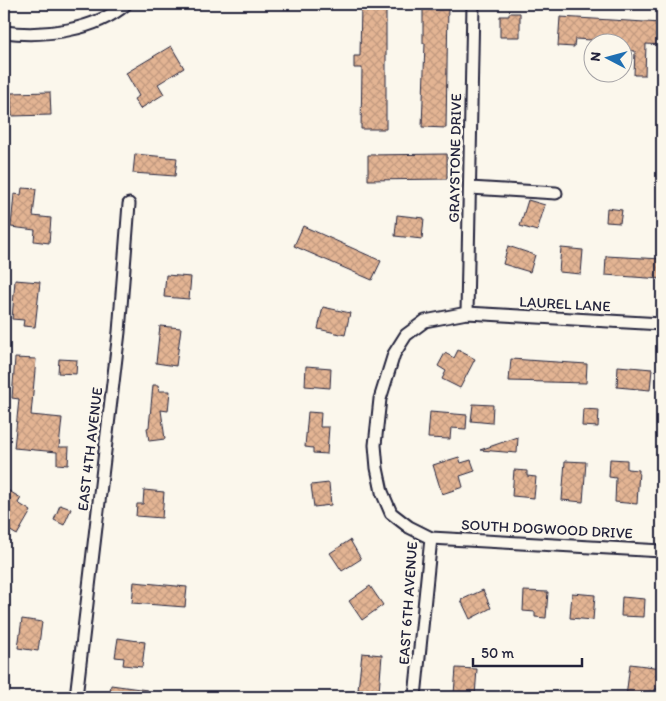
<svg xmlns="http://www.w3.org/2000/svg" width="666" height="701" viewBox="0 0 666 701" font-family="Itim,sans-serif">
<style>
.building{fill:url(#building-cross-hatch);stroke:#22223b}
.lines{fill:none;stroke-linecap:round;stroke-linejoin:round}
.street-casing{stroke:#22223b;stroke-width:15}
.street{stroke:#fbf7ec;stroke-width:11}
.labels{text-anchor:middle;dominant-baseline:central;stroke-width:5;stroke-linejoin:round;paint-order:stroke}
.street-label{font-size:15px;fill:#22223b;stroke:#fbf7ec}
</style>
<defs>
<pattern id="building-cross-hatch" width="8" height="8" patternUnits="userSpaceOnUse" patternTransform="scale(1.25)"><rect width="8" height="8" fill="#e3b493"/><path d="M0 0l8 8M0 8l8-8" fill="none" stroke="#c29a80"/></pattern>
</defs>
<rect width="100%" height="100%" fill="#fbf7ec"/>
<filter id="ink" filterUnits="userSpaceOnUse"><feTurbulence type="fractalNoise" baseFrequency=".02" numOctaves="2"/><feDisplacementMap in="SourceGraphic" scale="10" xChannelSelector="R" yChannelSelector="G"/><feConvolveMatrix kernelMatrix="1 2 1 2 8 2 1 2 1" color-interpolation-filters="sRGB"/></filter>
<g filter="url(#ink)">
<!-- building -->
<g class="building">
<path d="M361 4H386V129H361L362 68H354V56H360Z"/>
<path d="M423 4H448L446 128 422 127 425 43H423Z"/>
<path d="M509 13H520V37H500V16H509Z"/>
<path d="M560 17 662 23V45L646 44 645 75H634L635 51 624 50V42L575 39 574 47 558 46Z"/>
<path d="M171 46 184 68 158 84 164 94 140 109 134 99 139 96 126 73Z"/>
<path d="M50 92 51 115 12 116 11 93Z"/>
<path d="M135 154 177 158 175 176 133 173Z"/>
<path d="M447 154V179L368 180V155Z"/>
<path d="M22 188 36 189 33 216 51 218 49 243 34 241 35 230 11 227 14 194 21 195Z"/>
<path d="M528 200 545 205 537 231 520 226Z"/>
<path d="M607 208 622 210 620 223 606 222Z"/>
<path d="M397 215 424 218 422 239 395 236Z"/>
<path d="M303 226 381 261 372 280 294 246Z"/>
<path d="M508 246 535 255 530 272 503 264Z"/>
<path d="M561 248 583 250 581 274 559 272Z"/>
<path d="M606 256 662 259V279L605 275Z"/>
<path d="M166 275 191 277 189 299 164 297Z"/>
<path d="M15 280 40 282 35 327 23 326 24 320 12 319Z"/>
<path d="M323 307 350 313 345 335 318 329Z"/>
<path d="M160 326 181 328 176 366 156 363Z"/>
<path d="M458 350 475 359 460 388 442 379 446 371 438 366 445 353 454 358Z"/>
<path d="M15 358 36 359 31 415 62 418 59 447H69L68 465 57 464V452L14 448 19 399 12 398Z"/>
<path d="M59 359 77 360 76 374 58 373Z"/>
<path d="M511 359 587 364 586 383 509 381Z"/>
<path d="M306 366 331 368 330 388 305 386Z"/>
<path d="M618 366 652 369 650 390 617 387Z"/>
<path d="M153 385H158L159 391H170L168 411 161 410 165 439 149 441 147 428 149 427Z"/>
<path d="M473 404 493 405 492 423 471 421Z"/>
<path d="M583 409 599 410 598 427 582 426Z"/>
<path d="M308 412 321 413 320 427H329L327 454 313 453V448L305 447Z"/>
<path d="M430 412 467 415 466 429 451 428 450 439 428 438Z"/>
<path d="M518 437 517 453 480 450Z"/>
<path d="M459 457 461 463 471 460 475 471 460 476 463 487 442 494 433 465Z"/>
<path d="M610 459 627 460V469L639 470 637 504 615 502 616 478 609 477Z"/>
<path d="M565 461 586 462 583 502 562 500Z"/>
<path d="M514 470 527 471V476L536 477 534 498 512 496Z"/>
<path d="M329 483 331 505 314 507 311 485Z"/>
<path d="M4 488 21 498 18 503 31 511 17 535 4 527Z"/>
<path d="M144 490 164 492 162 518 136 516 137 504H143Z"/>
<path d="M60 505 71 509 64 525 54 520Z"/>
<path d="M350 540 361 559 342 571 330 553Z"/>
<path d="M134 582 187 587 185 607 132 603Z"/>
<path d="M370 586 383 605 362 620 349 601Z"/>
<path d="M483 590 491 608 470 619 461 600Z"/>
<path d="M524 591 548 592 546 618 535 617V612L523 611Z"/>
<path d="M572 593 595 595 593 620 570 618Z"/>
<path d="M622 597 645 599 644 617 621 616Z"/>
<path d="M22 619 42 622 38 651 18 648Z"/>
<path d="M118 638 145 642 142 667 123 665 124 658 115 657Z"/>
<path d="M362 653 382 655 379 692 358 690Z"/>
<path d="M630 664 662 668V690L655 689 654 697H626Z"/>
<path d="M456 668 477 669 475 696 454 694Z"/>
<path d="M111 685 147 690 146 697H109Z"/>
</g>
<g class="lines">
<defs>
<g id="street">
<path d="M4 32C43 37 95 31 126 4"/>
<path d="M470 188 556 193"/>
<path d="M467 313 473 4"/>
<path d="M662 324 467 313 425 321 406 335 394 354 380 399 375 445 377 468 382 492 391 513 409 527 431 538 662 551"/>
<path d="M76 697 119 332 129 204"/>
<path d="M415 697 431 538"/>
</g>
</defs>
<!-- street casing -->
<use href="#street" class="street-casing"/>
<!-- street -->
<use href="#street" class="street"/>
</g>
</g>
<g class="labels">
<!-- street labels -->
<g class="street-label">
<text transform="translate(455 158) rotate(-89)">GRAYSTONE DRIVE</text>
<text transform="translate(565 304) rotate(3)">LAUREL LANE</text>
<text transform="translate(90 449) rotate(-83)">EAST 4TH AVENUE</text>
<text transform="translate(547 529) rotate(3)">SOUTH DOGWOOD DRIVE</text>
<text transform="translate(408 603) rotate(-86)">EAST 6TH AVENUE</text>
</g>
</g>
<!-- margin -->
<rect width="666" height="701" fill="none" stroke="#fbf7ec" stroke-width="20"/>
<rect x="10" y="10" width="646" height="681" fill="none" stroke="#22223b" stroke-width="2" filter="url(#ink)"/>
<!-- north arrow -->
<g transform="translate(608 58) rotate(276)"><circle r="24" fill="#fbf7ec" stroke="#a4a2a5"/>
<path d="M0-4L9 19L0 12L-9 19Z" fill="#1f6fb2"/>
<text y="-8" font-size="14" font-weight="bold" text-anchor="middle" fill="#22223b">N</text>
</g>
<!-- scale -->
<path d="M473 658v8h109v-8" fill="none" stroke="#22223b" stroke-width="2.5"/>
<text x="481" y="658" font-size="15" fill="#22223b" stroke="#fbf7ec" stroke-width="4" paint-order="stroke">50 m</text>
</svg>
